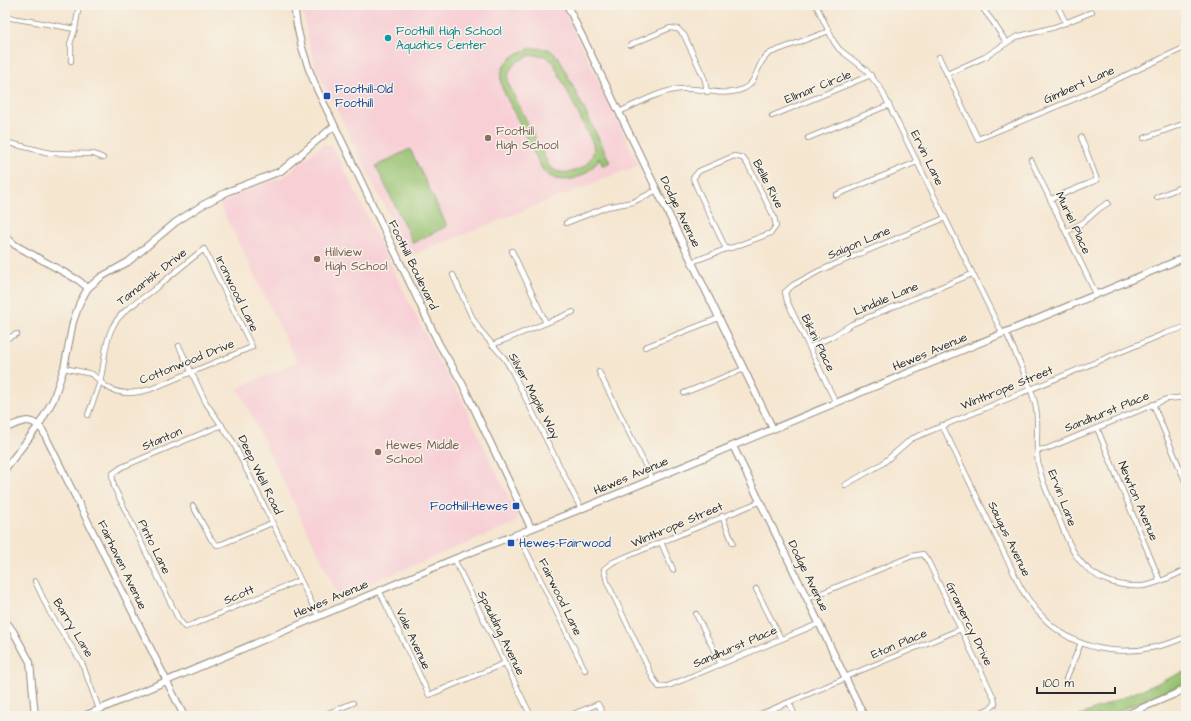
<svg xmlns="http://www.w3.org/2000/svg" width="1191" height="721" viewBox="0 0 1191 721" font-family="'Architects Daughter',sans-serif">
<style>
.built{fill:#f7cfd5}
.grass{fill:#97c371;stroke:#61774e;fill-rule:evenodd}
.park{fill:url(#park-tufts);stroke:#61774e}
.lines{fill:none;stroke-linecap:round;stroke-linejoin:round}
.street-casing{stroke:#90887e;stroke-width:6}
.secondary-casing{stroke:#90887e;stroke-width:8}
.street{stroke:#fff;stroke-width:4.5}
.secondary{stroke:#fff;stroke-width:6}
.culture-dot{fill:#0f9aa8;stroke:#f7f3e8;stroke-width:1.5}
.transit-dot{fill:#1a4fb4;stroke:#f7f3e8;stroke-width:1.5}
.education-dot{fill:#8d6e63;stroke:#f7f3e8;stroke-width:1.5}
.labels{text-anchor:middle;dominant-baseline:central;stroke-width:3;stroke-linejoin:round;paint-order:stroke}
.culture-label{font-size:12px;fill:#0d838f;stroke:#f7f3e8;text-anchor:start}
.street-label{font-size:12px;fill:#2b2b2b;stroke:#f7f3e8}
.transit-label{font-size:12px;fill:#164399;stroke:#f7f3e8;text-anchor:start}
.education-label{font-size:12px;fill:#785e54;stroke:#f7f3e8;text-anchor:start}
</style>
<defs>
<pattern id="park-tufts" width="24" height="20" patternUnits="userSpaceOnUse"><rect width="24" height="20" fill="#97c371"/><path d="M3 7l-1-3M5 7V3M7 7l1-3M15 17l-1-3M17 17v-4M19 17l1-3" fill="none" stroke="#7b9f5d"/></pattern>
</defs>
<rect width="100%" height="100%" fill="#f7f3e8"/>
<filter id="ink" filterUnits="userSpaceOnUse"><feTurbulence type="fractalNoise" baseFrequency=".025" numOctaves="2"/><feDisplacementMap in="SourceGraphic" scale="8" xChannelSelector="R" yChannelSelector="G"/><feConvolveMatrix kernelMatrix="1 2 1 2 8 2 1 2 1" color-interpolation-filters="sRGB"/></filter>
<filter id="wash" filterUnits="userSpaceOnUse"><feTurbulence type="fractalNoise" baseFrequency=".012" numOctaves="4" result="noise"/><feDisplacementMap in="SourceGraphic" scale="16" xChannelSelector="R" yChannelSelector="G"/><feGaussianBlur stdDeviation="0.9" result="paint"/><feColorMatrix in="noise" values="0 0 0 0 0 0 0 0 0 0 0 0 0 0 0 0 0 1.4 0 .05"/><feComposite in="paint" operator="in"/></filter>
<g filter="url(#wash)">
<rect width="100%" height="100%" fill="#f5e6d0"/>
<!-- built -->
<g class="built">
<path d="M302 5H561L639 165 409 256 315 66 308 40Z"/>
<path d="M323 144 333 146 415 314 440 364 457 390 518 517 517 521 514 524 339 596 238 388 297 362 219 203 255 187 284 177Z"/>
</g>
<!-- grass -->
<g class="grass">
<path d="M536 48 549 49 559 58 610 162 603 166 599 158C589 178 558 190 542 169L503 90C493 67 515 50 536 48ZM533 55 545 56 553 62 593 144C598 166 564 182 549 166L509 85C504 69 519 58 533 55Z"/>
<path d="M410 149 447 226 413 243 376 166Z"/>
</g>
<!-- park -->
<path class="park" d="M1186 671V683L1107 716H1079Z"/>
</g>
<g filter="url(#ink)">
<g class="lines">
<defs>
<g id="street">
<path d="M816 5 834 42 839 49 866 70 881 89 1002 333"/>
<path d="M980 5 993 22 1006 42"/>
<path d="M1057 5 1066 23"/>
<path d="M732 6 733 5"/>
<path d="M5 17 42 23 75 29"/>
<path d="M630 45 670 28 678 29 684 35 705 80 707 92"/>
<path d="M939 57 978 139 1077 98 1186 47"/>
<path d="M71 61V47L70 44 75 29 79 5"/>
<path d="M947 74 985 57 1016 37 1055 27 1092 12"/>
<path d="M619 112C639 103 661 90 682 89 704 87 721 98 743 89 759 82 755 63 770 53L829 31"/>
<path d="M772 116 871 75"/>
<path d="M808 138 889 105"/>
<path d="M1144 138 1186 123"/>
<path d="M5 142 50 153 94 154 103 158"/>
<path d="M734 156 743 158 748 165 774 217 776 226 771 233 734 247 726 249 697 188 693 178 699 171Z"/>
<path d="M1031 160 1096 294"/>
<path d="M836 195 917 162"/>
<path d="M1157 197 1186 185"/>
<path d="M1051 199 1097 180 1081 137"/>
<path d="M566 223 607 207 633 202 657 190"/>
<path d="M1066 232 1084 222 1100 208 1108 203"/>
<path d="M512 251 546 323"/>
<path d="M692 262 726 249"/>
<path d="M453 275 472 317 479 329 505 359 513 373 581 509"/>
<path d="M1006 332C1016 356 1031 383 1036 408 1039 426 1035 445 1038 462 1041 481 1050 499 1058 516 1069 545 1077 569 1108 581 1119 585 1131 587 1143 586 1158 584 1172 576 1186 570"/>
<path d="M5 339 17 334"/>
<path d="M492 345 573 312"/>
<path d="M179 346 206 403 233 442 318 616"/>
<path d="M645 347 719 318"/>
<path d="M810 347 831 337 852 324 972 274"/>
<path d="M64 368 92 374C97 378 101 383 107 387 121 396 136 393 151 389L252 347 204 249C188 261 173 274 157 287 141 301 122 308 112 328 104 344 105 363 100 381 97 392 92 404 88 415"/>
<path d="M599 372 652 479"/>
<path d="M684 393 744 369"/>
<path d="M836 403 787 301 785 292 793 285 819 271 945 218"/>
<path d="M1153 404 1186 483"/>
<path d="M222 425 122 467 112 474 114 487 179 620 185 627 194 624 300 580"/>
<path d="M942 425 1021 588C1027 597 1032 606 1039 613 1078 657 1135 659 1186 637"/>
<path d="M1097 428 1160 581"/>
<path d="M1037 450 1046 449 1167 399 1186 397"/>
<path d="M845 485 882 464 911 439 1166 333 1186 327"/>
<path d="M759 502 613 562 604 569 607 582 653 678 659 687 668 686 818 624"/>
<path d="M193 506 211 539 217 545 222 544 272 523"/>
<path d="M722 516 733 543"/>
<path d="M518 534 585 670"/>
<path d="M661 542 673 570"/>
<path d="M454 559 531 716"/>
<path d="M35 581 50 613 82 663 99 709"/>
<path d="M756 589 781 639"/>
<path d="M379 590 429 695 505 663"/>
<path d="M807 599 912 556 923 554 928 561 994 698 995 704 991 708 972 716"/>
<path d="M696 614 721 664"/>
<path d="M845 677 961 629"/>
<path d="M1066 679 1081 643"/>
<path d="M789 702 795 716"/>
<path d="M321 716 353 703"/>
<path d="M568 716 598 704 604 716"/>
<path d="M756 716 846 678"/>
</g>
<g id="secondary">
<path d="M294 5C297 35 305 62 317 89L439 344 462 383 531 528"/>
<path d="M567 5 773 429"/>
<path d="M5 236 15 245 78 280 88 288"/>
<path d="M5 428C21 423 31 414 43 431L184 716"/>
<path d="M733 446 864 716"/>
<path d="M5 469 39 425 53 400 64 368 73 322 80 302 88 288 101 277 128 262 176 222 201 206 229 191 281 171 334 126"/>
<path d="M5 620 13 631 30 662 35 716"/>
<path d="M84 716 454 559 581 509 1186 257"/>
<path d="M1123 716 1175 694 1186 688"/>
</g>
</defs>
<!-- street casing -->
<use href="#street" class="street-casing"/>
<!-- secondary casing -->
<use href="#secondary" class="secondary-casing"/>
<!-- street -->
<use href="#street" class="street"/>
<!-- secondary -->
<use href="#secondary" class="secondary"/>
</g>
</g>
<!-- markers -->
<circle class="culture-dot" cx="388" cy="38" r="4"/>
<g class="transit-dot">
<rect x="323" y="92" width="8" height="8" rx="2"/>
<rect x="512" y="502" width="8" height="8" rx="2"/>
<rect x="507" y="539" width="8" height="8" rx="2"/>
</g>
<g class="education-dot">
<circle cx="488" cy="138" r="4"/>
<circle cx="317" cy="259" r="4"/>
<circle cx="378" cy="452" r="4"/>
</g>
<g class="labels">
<!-- culture labels -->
<g class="culture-label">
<text x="396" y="31">Foothill High School<tspan x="396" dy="14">Aquatics Center</tspan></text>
</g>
<!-- street labels -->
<g class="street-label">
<text transform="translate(1079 85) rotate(-24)">Gimbert Lane</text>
<text transform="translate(818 87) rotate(-22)">Ellmar Circle</text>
<text transform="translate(927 158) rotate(64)">Ervin Lane</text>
<text transform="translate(768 184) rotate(63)">Belle Rive</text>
<text transform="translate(680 212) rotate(64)">Dodge Avenue</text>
<text transform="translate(1073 223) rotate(65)">Muriel Place</text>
<text transform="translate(859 243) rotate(-23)">Saigon Lane</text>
<text transform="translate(413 265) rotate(64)">Foothill Boulevard</text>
<text transform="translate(152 277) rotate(-38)">Tamarisk Drive</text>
<text transform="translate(237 294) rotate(64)">Ironwood Lane</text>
<text transform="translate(886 299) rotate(-23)">Lindale Lane</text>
<text transform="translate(818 343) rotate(64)">Bikini Place</text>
<text transform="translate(930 352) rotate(-23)">Hewes Avenue</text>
<text transform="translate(187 362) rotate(-22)">Cottonwood Drive</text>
<text transform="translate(1007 388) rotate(-22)">Winthrope Street</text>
<text transform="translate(534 396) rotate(62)">Silver Maple Way</text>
<text transform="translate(1107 412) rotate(-22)">Sandhurst Place</text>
<text transform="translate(162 439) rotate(-23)">Stanton</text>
<text transform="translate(260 475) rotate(64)">Deep Well Road</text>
<text transform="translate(631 476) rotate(-23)">Hewes Avenue</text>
<text transform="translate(1062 498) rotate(69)">Ervin Lane</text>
<text transform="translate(1138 501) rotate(67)">Newton Avenue</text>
<text transform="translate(677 525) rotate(-23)">Winthrope Street</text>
<text transform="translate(1009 539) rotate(64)">Saugus Avenue</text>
<text transform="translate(154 547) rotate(64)">Pinto Lane</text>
<text transform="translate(122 565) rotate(64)">Fairhaven Avenue</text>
<text transform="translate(808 576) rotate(64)">Dodge Avenue</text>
<text transform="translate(239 595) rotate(-23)">Scott</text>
<text transform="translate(560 597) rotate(64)">Fairwood Lane</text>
<text transform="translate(331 599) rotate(-23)">Hewes Avenue</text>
<text transform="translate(969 624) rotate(64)">Gramercy Drive</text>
<text transform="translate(73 628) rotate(59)">Barry Lane</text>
<text transform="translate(501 633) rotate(64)">Spaulding Avenue</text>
<text transform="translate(413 639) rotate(65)">Vale Avenue</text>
<text transform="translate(899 644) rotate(-23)">Eton Place</text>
<text transform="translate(735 647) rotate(-23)">Sandhurst Place</text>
</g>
<!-- transit labels -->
<g class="transit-label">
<text x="335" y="89">Foothill-Old<tspan x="335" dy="14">Foothill</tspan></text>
<text x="508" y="506" text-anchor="end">Foothill-Hewes</text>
<text x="519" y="543">Hewes-Fairwood</text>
</g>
<!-- education labels -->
<g class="education-label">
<text x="496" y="131">Foothill<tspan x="496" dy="14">High School</tspan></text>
<text x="325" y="252">Hillview<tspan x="325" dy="14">High School</tspan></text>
<text x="386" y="445">Hewes Middle<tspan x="386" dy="14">School</tspan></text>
</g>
</g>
<!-- margin -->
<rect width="1191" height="721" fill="none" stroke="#f7f3e8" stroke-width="20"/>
<!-- scale -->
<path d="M1037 687v6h78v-6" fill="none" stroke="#2b2b2b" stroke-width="2"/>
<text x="1043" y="687" font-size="12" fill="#2b2b2b" stroke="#f7f3e8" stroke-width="3" paint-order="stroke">100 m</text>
</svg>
